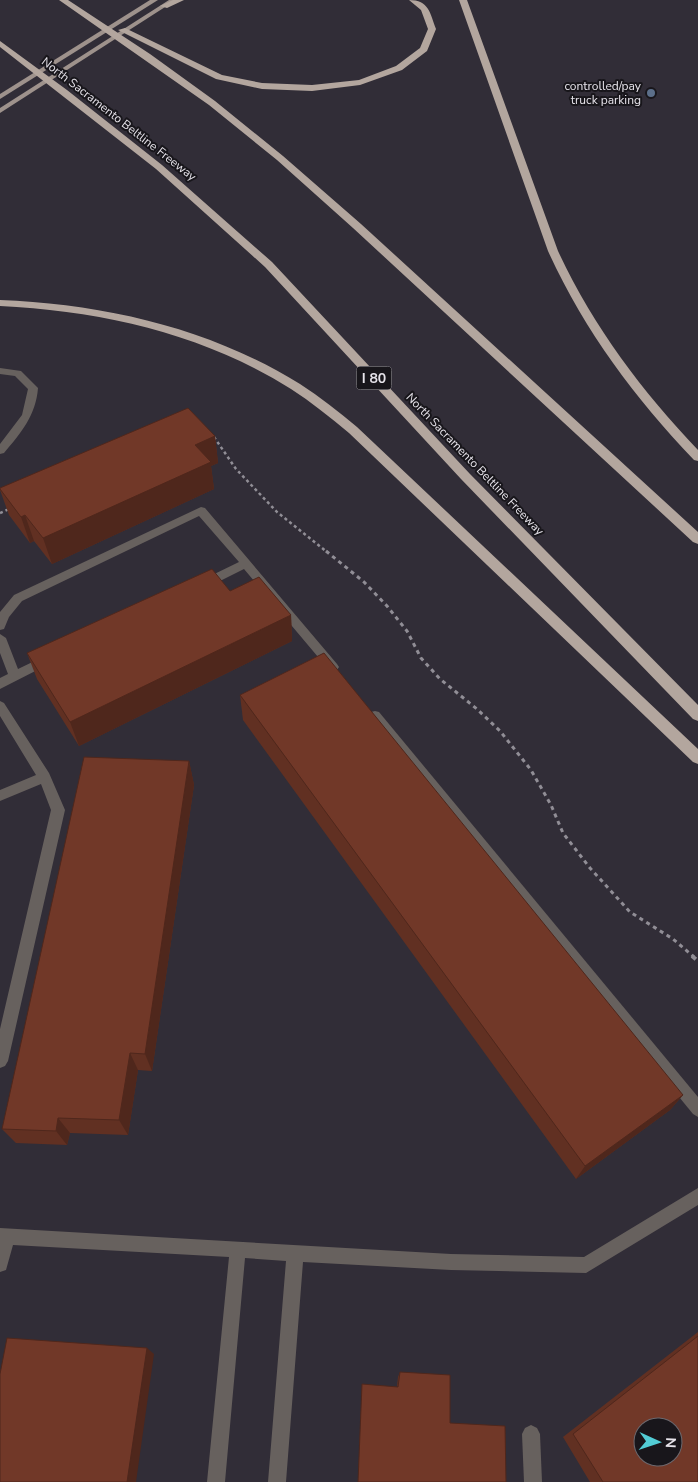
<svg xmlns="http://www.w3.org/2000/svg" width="698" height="1482" viewBox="0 0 698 1482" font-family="'Nunito Sans',sans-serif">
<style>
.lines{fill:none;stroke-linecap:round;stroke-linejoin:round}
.path-far2{stroke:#918e96;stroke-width:2.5;stroke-dasharray:3 3;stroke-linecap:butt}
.path-far1{stroke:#918e96;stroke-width:3;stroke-dasharray:4 4;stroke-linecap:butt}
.path{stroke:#918e96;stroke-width:4;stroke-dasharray:5 5;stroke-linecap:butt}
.minor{fill:#67615e;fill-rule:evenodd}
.major{fill:#9e928c;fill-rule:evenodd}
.highway{fill:#b3a69e;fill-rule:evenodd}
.wall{fill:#613022}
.shaded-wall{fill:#4f271c}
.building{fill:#713828;stroke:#4f271c;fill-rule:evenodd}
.service-dot{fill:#5c6f8a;stroke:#18161b;stroke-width:2}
.labels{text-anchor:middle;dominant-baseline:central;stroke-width:4;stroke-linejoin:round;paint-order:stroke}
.far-poi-label{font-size:12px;fill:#e7e4eb;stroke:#18161b;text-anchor:end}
.far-street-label{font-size:12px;fill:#e7e4eb;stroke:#18161b}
.shield{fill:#18161b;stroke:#a9a6ad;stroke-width:1}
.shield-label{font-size:14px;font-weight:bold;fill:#e7e4eb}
</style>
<rect width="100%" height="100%" fill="#312d37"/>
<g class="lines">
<!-- path-far2 -->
<g class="path-far2">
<path d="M214 437 236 469 277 512 327 552"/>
<path d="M0 513 9 509"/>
</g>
<!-- path-far1 -->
<path class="path-far1" d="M326 551 364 582 387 606 407 631 421 658 440 679 477 709 500 731 531 770 551 805 563 833 590 868 630 912 673 939 694 957"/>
<!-- path -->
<path class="path" d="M692 956 698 961"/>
<!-- minor -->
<g class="minor">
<path d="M0 368 21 371 38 388C36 415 21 433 4 453L0 454V444L22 415 28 389 15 376 0 374Z"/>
<path d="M201 507 205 508 337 664 339 667 337 670H329L244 569 208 587H200L198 584 200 581 239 562 199 516 22 601 9 617 4 629 0 630V612L14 595Z"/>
<path d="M0 634 6 638 18 669 47 655 51 657 53 660 51 663 0 689V678L8 674 0 653Z"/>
<path d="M0 701 4 703 49 773 65 810 8 1061 5 1066 0 1068V1029L51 810 41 784 0 801V790L36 775 0 716Z"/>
<path d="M375 711 379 712 698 1097V1117L693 1114 371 720 369 716 371 712Z"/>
<path d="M698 1188V1205L586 1273 451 1270 303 1262 286 1482H268L286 1261 245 1258 225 1482H207L229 1257 13 1245 6 1270 0 1272V1228L451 1254 584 1257Z"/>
<path d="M531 1425 537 1428 540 1434 542 1482H524L522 1434 525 1428Z"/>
</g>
<!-- major -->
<g class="major">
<path d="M150 0H158L0 99V94Z"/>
<path d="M169 0H176L0 113V108Z"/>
</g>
<!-- highway -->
<g class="highway">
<path d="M59 0H68L150 54 215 101 283 156 361 224 698 532V544L693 542 353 228 277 160 209 105Z"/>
<path d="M173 0H184L167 8 160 6Z"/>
<path d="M409 0C429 0 430 13 436 29L427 51 402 70 360 85 312 91 262 89 216 79 118 30 125 28 222 75 262 83 312 85 359 80 396 66 420 48 428 29 421 10Z"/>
<path d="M459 0H467L558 251C593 326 641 390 698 450V461L694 460C634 397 584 330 548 251Z"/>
<path d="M0 41 67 90 162 165 272 262 470 474 698 705V721L693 719 461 479 265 267 156 169 0 47Z"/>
<path d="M0 300C104 304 210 328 300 384 320 397 339 412 357 427L698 749V764L693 762 349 433C330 417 311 402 291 389 204 334 102 311 0 306Z"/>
</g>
</g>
<!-- wall -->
<g class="wall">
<path d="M215 436 218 463 211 466 214 489 52 564 34 541 30 543 9 515 0 490V488Z"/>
<path d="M230 591 291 615 292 641 79 746 37 679 27 653Z"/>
<path d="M240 695 683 1095 670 1110 576 1179 243 720Z"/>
<path d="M189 761 194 785 152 1071 138 1070 128 1135 70 1133 67 1145 16 1143 2 1129Z"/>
<path d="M698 1332V1482H590L563 1437Z"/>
<path d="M400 1372 450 1423 506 1482 397 1386 398 1377Z"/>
</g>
<!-- shaded-wall -->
<g class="shaded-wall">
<path d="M215 436 218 463 211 466 214 489 52 564 43 538 195 445Z"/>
<path d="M25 515 34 541 30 543 21 517Z"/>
<path d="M291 615 292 641 79 746 70 722Z"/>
<path d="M189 761 194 785 152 1071 145 1054Z"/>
<path d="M130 1053 138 1070 128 1135 119 1120Z"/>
<path d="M683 1095 670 1110 576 1179 585 1166Z"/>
<path d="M58 1118 70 1133 67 1145 56 1131Z"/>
<path d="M147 1348 154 1354 136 1482H127Z"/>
</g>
<!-- building -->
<g class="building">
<path d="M188 408 215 436 195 445 211 462 43 538 25 515 21 517 0 489V488Z"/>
<path d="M212 569 230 591 259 577 291 615 70 722 27 653Z"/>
<path d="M324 653 683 1095 585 1166 240 695Z"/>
<path d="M84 757 189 761 145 1054 130 1053 119 1120 58 1118 56 1131 2 1129Z"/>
<path d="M698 1336V1482H603L573 1434ZM643 1427H673V1457H643Z"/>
<path d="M7 1338 147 1348 127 1482H0V1374Z"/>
<path d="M400 1372 450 1375V1423L505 1426 506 1482H358L362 1384 398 1387Z"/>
</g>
<!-- markers -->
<circle class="service-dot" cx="651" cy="93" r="5"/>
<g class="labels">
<!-- far-poi labels -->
<g class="far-poi-label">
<text x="641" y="86">controlled/pay<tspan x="641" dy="14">truck parking</tspan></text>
</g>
<!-- far-street labels -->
<g class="far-street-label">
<text transform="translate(119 119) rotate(38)">North Sacramento Beltline Freeway</text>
<text transform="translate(475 464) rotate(46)">North Sacramento Beltline Freeway</text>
</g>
<!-- shield labels -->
<rect class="shield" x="356.5" y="366.5" width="35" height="23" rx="4"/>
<g class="shield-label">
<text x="374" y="378">I 80</text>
</g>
</g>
<!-- north arrow -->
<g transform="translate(658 1442) rotate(93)"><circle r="24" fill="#18161b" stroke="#6b686e"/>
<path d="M0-4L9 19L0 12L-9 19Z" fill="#52ccd5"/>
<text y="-8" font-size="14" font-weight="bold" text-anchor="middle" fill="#e7e4eb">N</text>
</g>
</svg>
